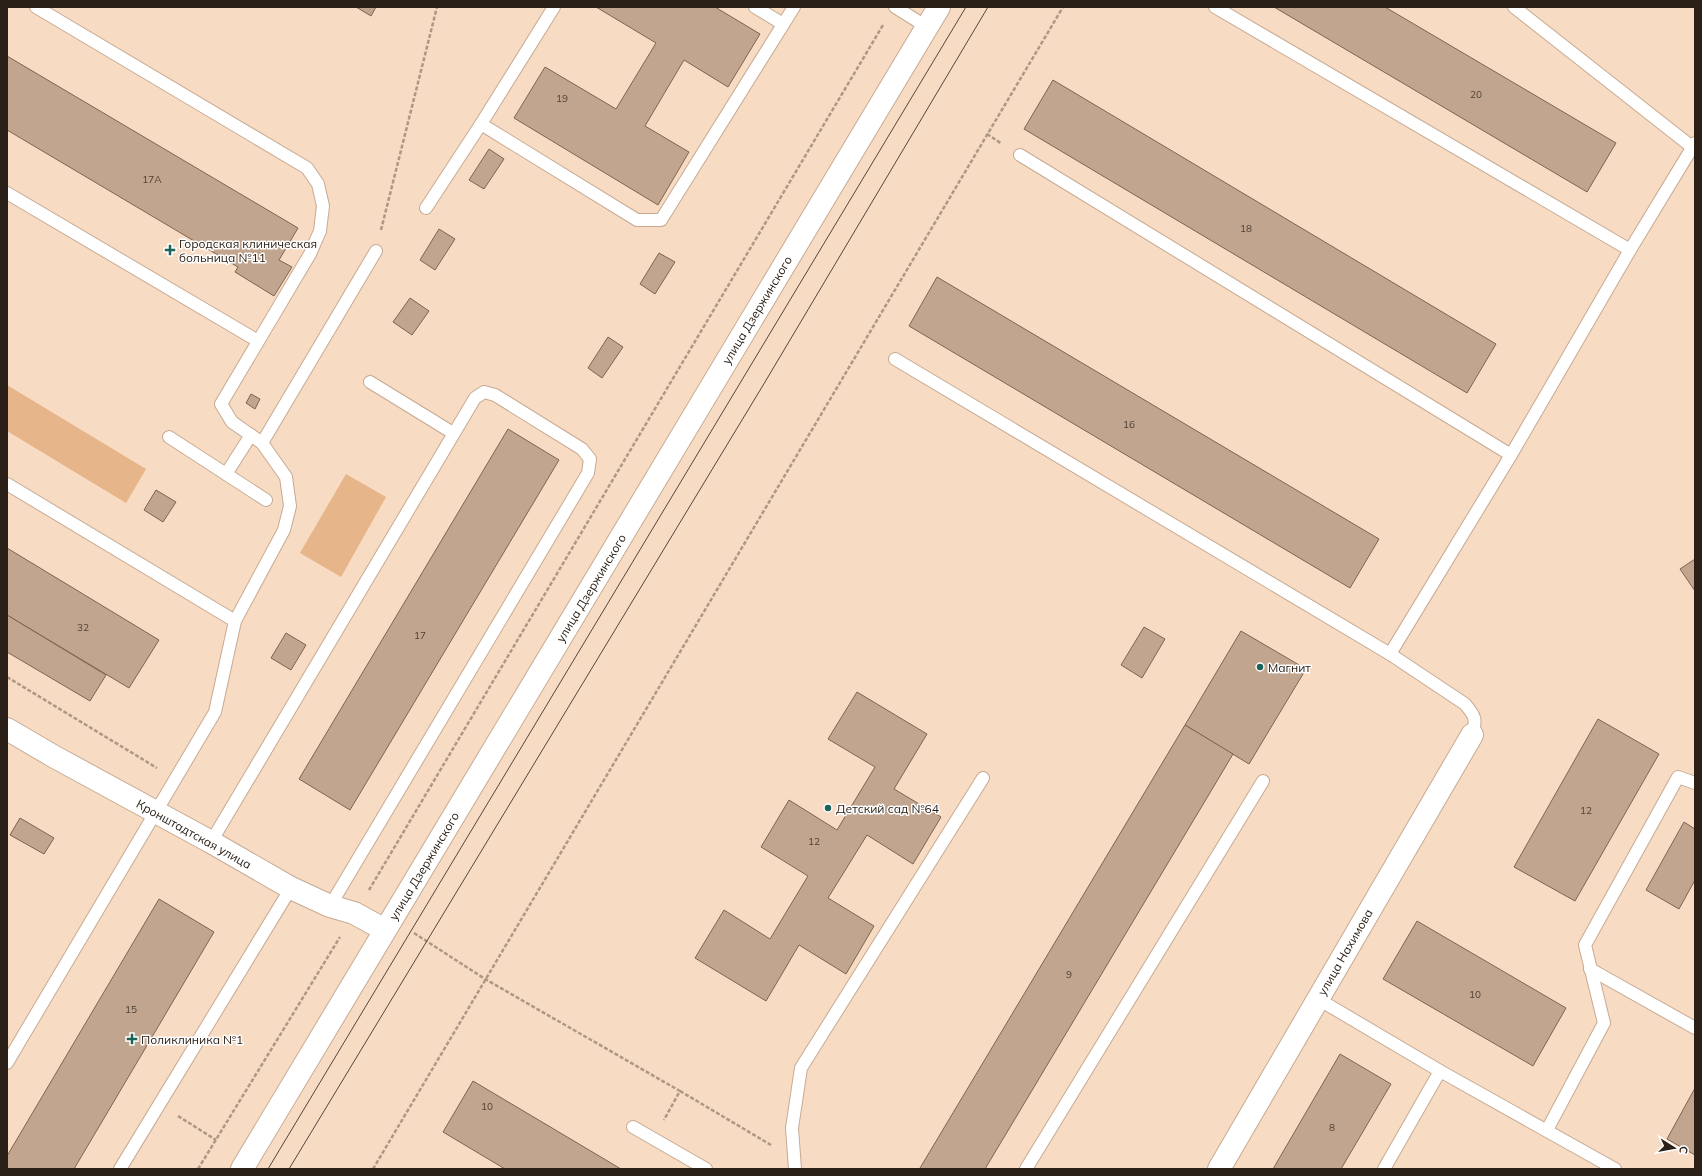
<svg xmlns="http://www.w3.org/2000/svg" width="1702" height="1176" viewBox="0 0 1702 1176" font-family="Mulish,sans-serif">
<style>
.green{fill:#e6b58a}
.building{fill:#c1a58e;stroke:#7e654f}
.lines{fill:none;stroke-linecap:round;stroke-linejoin:round}
.lane-casing{stroke:#c6aa93;stroke-width:14}
.street-casing{stroke:#c6aa93;stroke-width:24}
.secondary-casing{stroke:#c6aa93;stroke-width:24}
.path{stroke:#ae9885;stroke-width:2.5;stroke-dasharray:4 2;stroke-linecap:butt}
.lane{stroke:#fff;stroke-width:12}
.street{stroke:#fff;stroke-width:22}
.secondary{stroke:#fff;stroke-width:22}
.tram{stroke:#55473b;stroke-width:1}
.poi-dot{fill:#1b645a;stroke:#fff;stroke-width:1.5}
.labels{text-anchor:middle;dominant-baseline:central;stroke-width:3;stroke-linejoin:round;paint-order:stroke}
.number-label{font-size:10px;fill:#504135}
.poi-label{font-size:12px;fill:#2a2017;stroke:#fff;text-anchor:start}
.street-label{font-size:12px;fill:#2a2017;stroke:#fff}
</style>
<rect width="100%" height="100%" fill="#f8dbc3"/>
<!-- green -->
<g class="green">
<path d="M7 385 146 469 126 503 7 431Z"/>
<path d="M346 474 386 497 341 577 300 553Z"/>
</g>
<!-- building -->
<g class="building">
<path d="M356 7H376L371 16Z"/>
<path d="M596 7H715L760 34 728 87 684 60 645 126 689 152 658 205 514 118 545 67 616 109 656 43Z"/>
<path d="M1274 7H1385L1616 143 1587 192Z"/>
<path d="M7 56 298 228 279 260 292 267 274 296 235 272 238 267 7 130Z"/>
<path d="M1053 80 1496 344 1467 393 1024 129Z"/>
<path d="M489 149 504 159 484 189 469 180Z"/>
<path d="M439 229 455 239 435 270 420 260Z"/>
<path d="M659 253 675 262 655 294 640 284Z"/>
<path d="M937 277 1379 539 1350 588 909 326Z"/>
<path d="M410 298 429 311 412 335 393 322Z"/>
<path d="M608 337 623 347 602 378 588 368Z"/>
<path d="M251 394 260 399 255 409 246 403Z"/>
<path d="M508 429 559 460 350 810 299 779Z"/>
<path d="M156 490 176 502 163 522 144 510Z"/>
<path d="M7 548 159 640 129 688 7 615Z"/>
<path d="M1695 559V591L1680 569Z"/>
<path d="M7 615 106 675 90 701 7 652Z"/>
<path d="M1144 627 1165 639 1142 678 1121 665Z"/>
<path d="M1241 631 1306 669 1249 764 1185 725Z"/>
<path d="M286 633 306 645 291 670 271 658Z"/>
<path d="M857 692 927 734 894 789 941 817 913 864 867 835 828 898 874 926 846 974 799 945 766 1001 695 958 724 910 770 939 808 876 761 847 789 800 837 830 875 767 828 739Z"/>
<path d="M1598 719 1659 754 1575 901 1514 867Z"/>
<path d="M1185 725 1233 754 1217 781 985 1169H922L920 1168Z"/>
<path d="M20 818 54 838 44 854 10 835Z"/>
<path d="M1684 822 1695 829V880L1679 909 1646 890Z"/>
<path d="M159 899 214 932 74 1169H7V1156Z"/>
<path d="M1417 921 1566 1008 1533 1066 1383 979Z"/>
<path d="M1340 1054 1391 1084 1341 1169H1273Z"/>
<path d="M473 1081 621 1169H505L443 1132Z"/>
<path d="M1695 1088V1155L1667 1139Z"/>
</g>
<g class="lines">
<defs>
<g id="lane">
<path d="M755 7 783 24"/>
<path d="M895 7 927 27"/>
<path d="M1215 7 1630 250"/>
<path d="M1514 7 1692 147"/>
<path d="M481 124 637 220H661L794 7"/>
<path d="M1020 155 1511 455"/>
<path d="M7 193 258 341"/>
<path d="M426 208 481 124 554 7"/>
<path d="M895 359 1390 654"/>
<path d="M370 382 453 433"/>
<path d="M169 437 266 500"/>
<path d="M262 443 376 251"/>
<path d="M226 474 251 435"/>
<path d="M7 484 235 621"/>
<path d="M1472 735C1477 719 1475 716 1465 704L1390 654 1511 455 1630 250 1695 143"/>
<path d="M211 842 475 398 484 392 495 395 582 449 590 459 588 473 330 906"/>
<path d="M1590 969 1695 1028"/>
<path d="M1318 999 1440 1071 1615 1169"/>
<path d="M7 1063 215 712 235 621 284 530 290 506 286 477 262 443 232 422 221 404 310 254 320 231 323 206 318 184 307 168 36 7"/>
<path d="M633 1127 706 1169"/>
<path d="M1547 1130 1604 1023 1585 945 1678 777 1695 783"/>
<path d="M120 1169 291 888"/>
<path d="M795 1169 792 1128 801 1068 983 778"/>
<path d="M1026 1169 1263 781"/>
<path d="M1384 1169 1440 1071"/>
</g>
<g id="street">
<path d="M7 729 53 756 211 842 291 888 330 906 354 913 385 930"/>
<path d="M1219 1169 1472 735"/>
</g>
<path id="secondary" d="M242 1169 939 7"/>
</defs>
<!-- lane casing -->
<use href="#lane" class="lane-casing"/>
<!-- street casing -->
<use href="#street" class="street-casing"/>
<!-- secondary casing -->
<use href="#secondary" class="secondary-casing"/>
<!-- path -->
<g class="path">
<path d="M987 134 1002 144"/>
<path d="M381 230 437 7"/>
<path d="M7 677 157 768"/>
<path d="M369 890 883 25"/>
<path d="M414 933 485 979 680 1091 664 1120"/>
<path d="M680 1091 771 1145"/>
<path d="M178 1116 216 1140"/>
<path d="M198 1169 340 937"/>
<path d="M373 1169 1063 7"/>
</g>
<!-- lane -->
<use href="#lane" class="lane"/>
<!-- street -->
<use href="#street" class="street"/>
<!-- secondary -->
<use href="#secondary" class="secondary"/>
<!-- tram -->
<g class="tram">
<path d="M268 1169 966 7"/>
<path d="M289 1169 765 382 988 7"/>
</g>
</g>
<!-- markers -->
<g class="poi-dot">
<path d="M168 244h4v4h4v4h-4v4h-4v-4h-4v-4h4z"/>
<circle cx="1260" cy="667" r="4"/>
<circle cx="828" cy="808" r="4"/>
<path d="M130 1033h4v4h4v4h-4v4h-4v-4h-4v-4h4z"/>
</g>
<g class="labels">
<!-- number labels -->
<g class="number-label">
<text x="1476" y="94">20</text>
<text x="562" y="98">19</text>
<text x="152" y="179">17А</text>
<text x="1246" y="228">18</text>
<text x="1129" y="424">16</text>
<text x="83" y="627">32</text>
<text x="420" y="635">17</text>
<text x="1586" y="810">12</text>
<text x="814" y="841">12</text>
<text x="1069" y="974">9</text>
<text x="1475" y="994">10</text>
<text x="131" y="1009">15</text>
<text x="487" y="1106">10</text>
<text x="1332" y="1127">8</text>
</g>
<!-- poi labels -->
<g class="poi-label">
<text x="179" y="243">Городская клиническая<tspan x="179" dy="14">больница №11</tspan></text>
<text x="1268" y="667">Магнит</text>
<text x="836" y="808">Детский сад №64</text>
<text x="141" y="1039">Поликлиника №1</text>
</g>
<!-- street labels -->
<g class="street-label">
<text transform="translate(757 310) rotate(-59)">улица Дзержинского</text>
<text transform="translate(591 588) rotate(-59)">улица Дзержинского</text>
<text transform="translate(194 834) rotate(29)">Кронштадтская улица</text>
<text transform="translate(424 866) rotate(-59)">улица Дзержинского</text>
<text transform="translate(1345 952) rotate(-60)">улица Нахимова</text>
</g>
</g>
<!-- border -->
<rect width="1702" height="1176" fill="none" stroke="#2a2017" stroke-width="16"/>
<!-- north arrow -->
<g transform="translate(1674 1148) rotate(101)" stroke="#ffffff" stroke-width="3" paint-order="stroke">
<path d="M0-3L7 15L0 10L-7 15Z" fill="#2a2017"/>
<text y="-6" font-size="11" font-weight="bold" text-anchor="middle" fill="#2a2017">С</text>
</g>
</svg>
